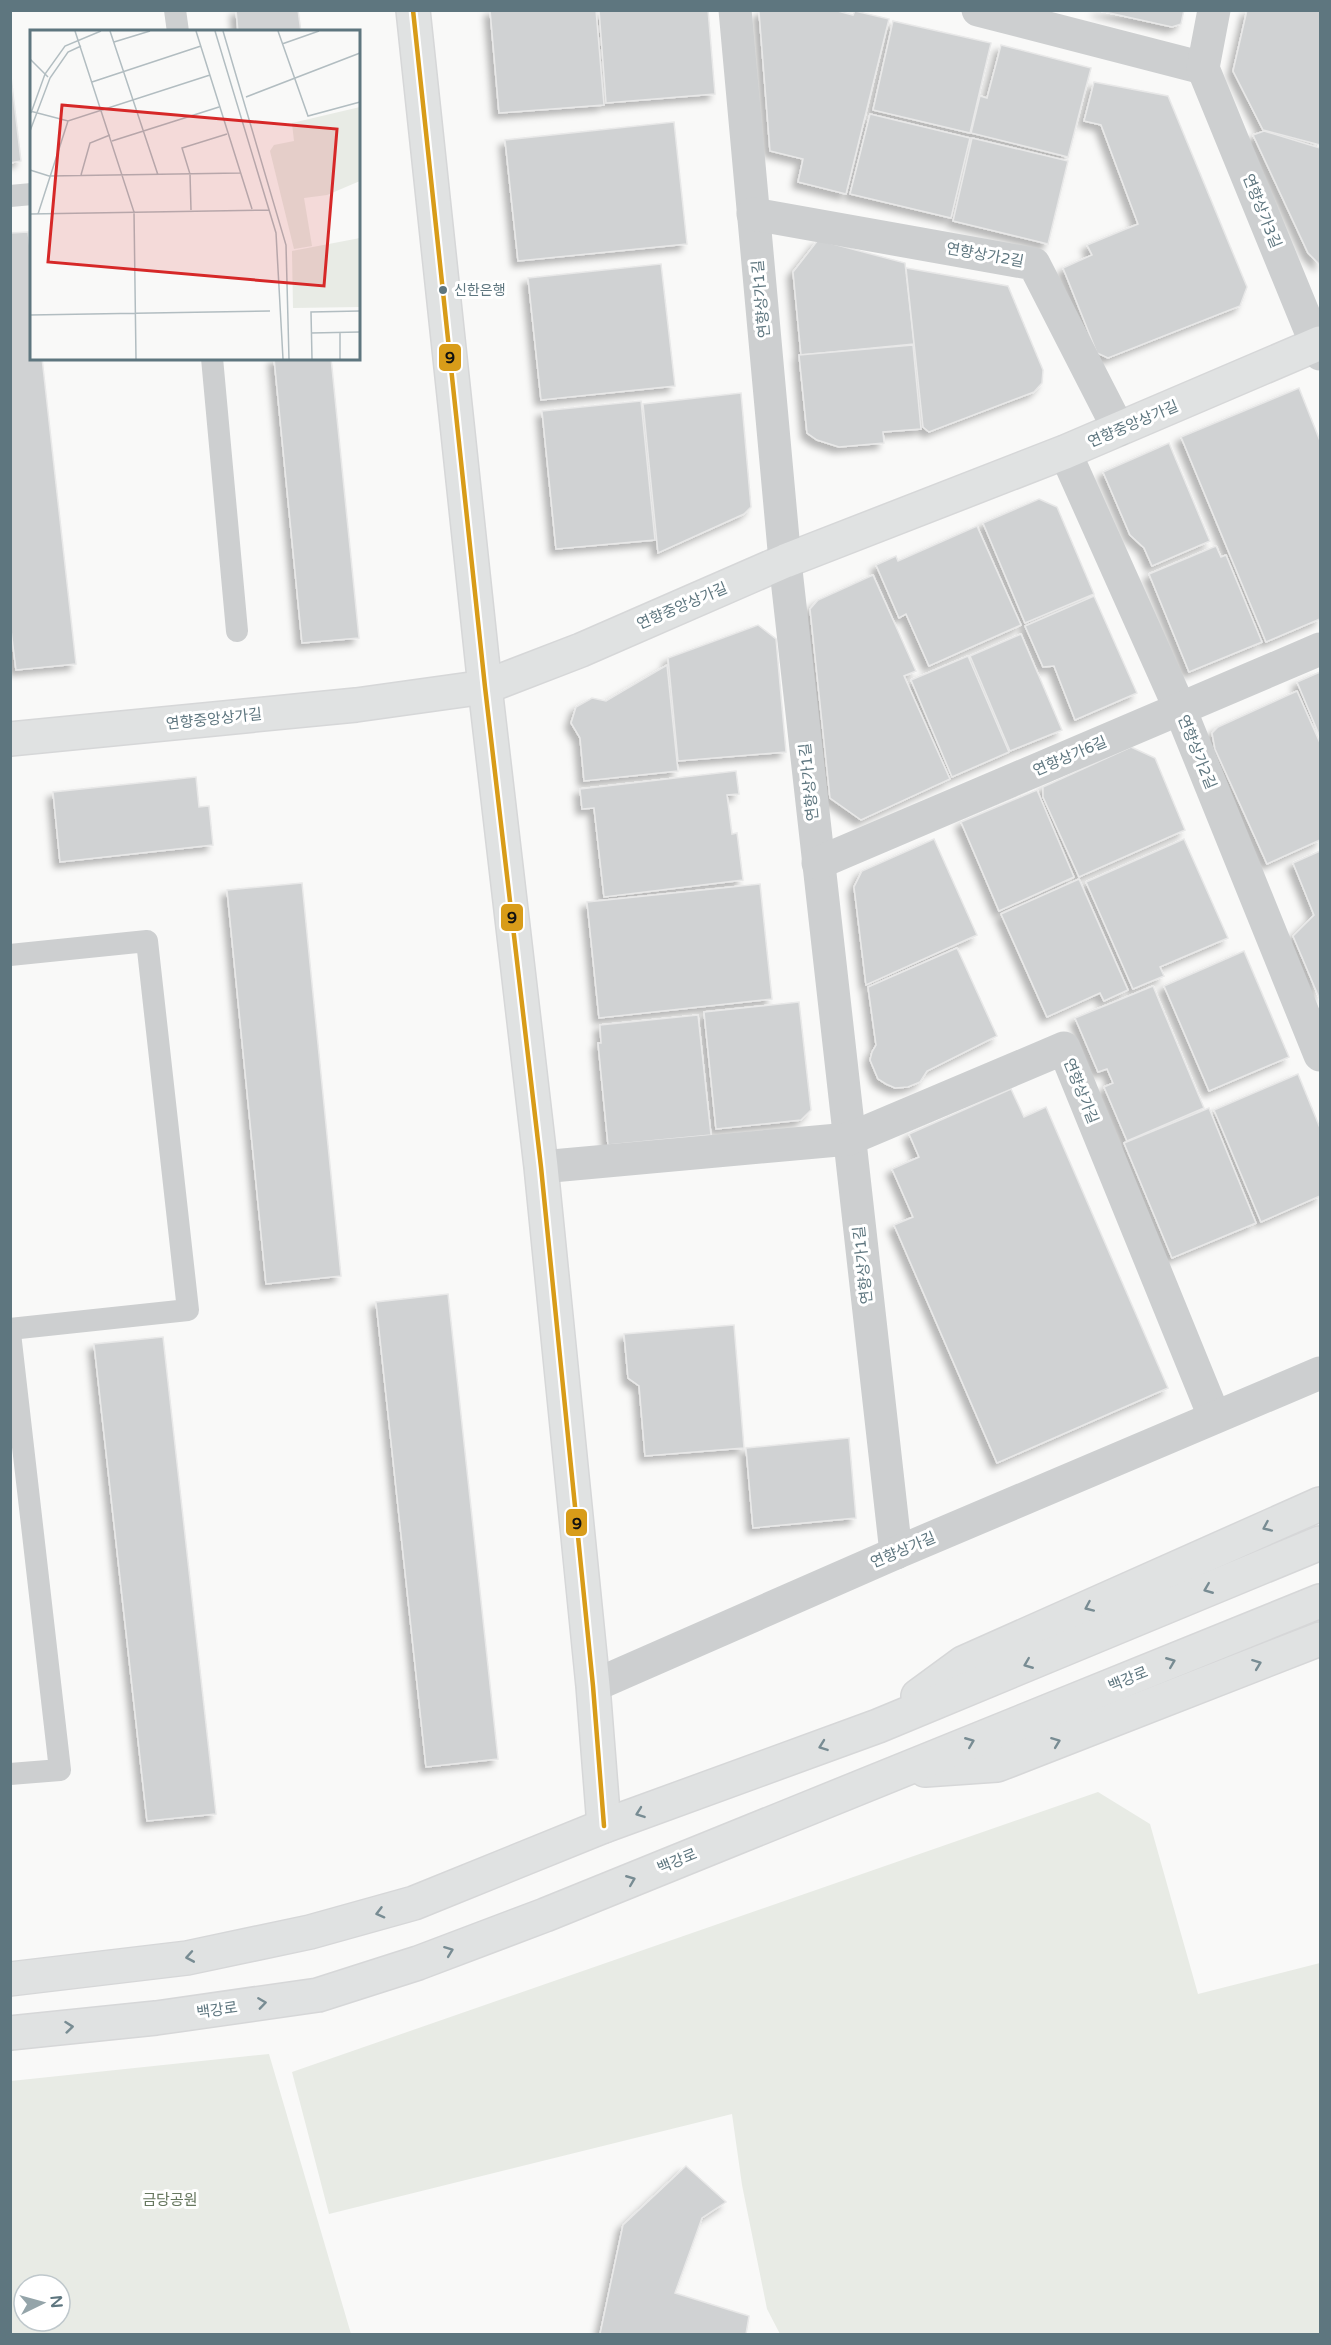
<svg xmlns="http://www.w3.org/2000/svg" width="1331" height="2345" viewBox="0 0 1331 2345" font-family="'Varela Round','Noto Sans KR',sans-serif">
<style>
.green{fill:#e8ebe5;fill-rule:evenodd}
.building{fill:#d0d2d3;stroke:#e8e8e8;stroke-width:1.5;filter:url(#shadow)}
.lines{fill:none;stroke-linecap:round;stroke-linejoin:round}
.secondary-casing{stroke:#d6d7d8;stroke-width:36}
.primary-casing{stroke:#d6d7d8;stroke-width:36}
.lane{stroke:#cdcfd0;stroke-width:22}
.street{stroke:#cdcfd0;stroke-width:33}
.secondary{stroke:#e0e2e2;stroke-width:33}
.primary{stroke:#e0e2e2;stroke-width:33}
.bus-1-casing{stroke:#fff;stroke-width:9}
.bus-1{stroke:#d89c19;stroke-width:4.5}
.oneway{stroke:#788c93}
.bus-dot{fill:#5e767f;stroke:#fff;stroke-width:2}
.labels{text-anchor:middle;dominant-baseline:central;stroke-width:6;stroke-linejoin:round;paint-order:stroke}
.bus-label{font-size:14px;fill:#5e767f;stroke:#fff;text-anchor:start}
.street-label{font-size:15px;fill:#5e767f;stroke:#fff}
.park-label{font-size:15px;fill:#66775e;stroke:#fff}
.inset-road{fill:none;stroke:#b2bdc1;stroke-width:1.5}
.view{fill:#d62828;fill-opacity:0.15;stroke:#d62828;stroke-width:3}
.inset-edge{fill:none;stroke:#5e767f;stroke-width:3}
.line-badge{stroke:#fff;stroke-width:2}
.pale-badge-label{font-size:16px;text-anchor:middle;font-weight:bold;fill:#111}
</style>
<defs>
<filter id="shadow"><feDropShadow dx="-5.5" dy="5.5" stdDeviation="3" flood-color="#0004"/></filter>
</defs>
<rect width="100%" height="100%" fill="#f9f9f8"/>
<!-- green -->
<g class="green">
<path d="M1098 1792 1150 1824 1198 1994 1320 1963V2334H780L767 2309 742 2185 732 2114 329 2214 292 2072Z"/>
<path d="M269 2054 351 2334H11V2081ZM24 2285H60V2321H24Z"/>
</g>
<!-- building -->
<g class="building">
<path d="M236 10H298L301 32H238Z"/>
<path d="M490 10H596L604 105 499 113Z"/>
<path d="M599 10H708L715 94 606 103Z"/>
<path d="M762 10H834L853 15 855 11 889 19 846 194 798 182 803 159 770 151 759 12Z"/>
<path d="M1096 10H1184L1181 24 1172 27Z"/>
<path d="M1247 10H1320V145L1263 130 1233 71Z"/>
<path d="M893 21 991 43 970 133 873 110Z"/>
<path d="M1001 45 1091 68 1068 157 971 133 980 96 987 98Z"/>
<path d="M10 68 21 161 10 163Z"/>
<path d="M1094 82 1168 96 1247 287 1240 306 1108 358 1097 353 1063 268 1092 255 1087 245 1138 224 1101 125 1084 121Z"/>
<path d="M870 114 970 138 951 218 850 194Z"/>
<path d="M674 122 687 244 518 261 505 140Z"/>
<path d="M1264 131 1320 148V265L1308 253 1253 135Z"/>
<path d="M972 138 1068 161 1048 244 953 221Z"/>
<path d="M28 232 32 264V358H42L76 664 16 670 10 622V233Z"/>
<path d="M818 240 905 263 914 344 801 355 793 272Z"/>
<path d="M661 264 675 386 541 400 528 278Z"/>
<path d="M906 268 1008 286 1043 370 1042 383 1034 392 929 432 923 427Z"/>
<path d="M913 345 921 429 883 432 884 443 839 447 817 440 807 433 799 355Z"/>
<path d="M274 358H331L359 638 302 643Z"/>
<path d="M1299 388 1320 441V619L1266 642 1181 437Z"/>
<path d="M741 393 751 507 744 514 658 553 643 404Z"/>
<path d="M641 401 655 540 556 549 542 411Z"/>
<path d="M1169 443 1210 541 1152 566 1144 548 1130 535 1103 472Z"/>
<path d="M1039 499 1057 507 1094 594 1025 623 983 523Z"/>
<path d="M977 526 1021 625 929 666 906 614 899 618 876 565 896 556 898 561Z"/>
<path d="M1216 546 1221 557 1226 555 1262 642 1189 672 1149 574Z"/>
<path d="M873 575 916 671 904 676 950 779 861 820 830 798 810 609 818 600Z"/>
<path d="M1094 596 1137 693 1075 720 1054 666 1043 667 1025 626Z"/>
<path d="M758 625 776 639 786 752 678 761 668 658Z"/>
<path d="M1021 634 1062 730 1010 751 970 656Z"/>
<path d="M968 656 1009 752 952 777 911 680Z"/>
<path d="M667 665 678 771 584 781 580 738 571 723 576 707 592 698 606 701Z"/>
<path d="M1320 672V737L1297 682Z"/>
<path d="M1297 691 1320 743V840L1267 864 1215 749 1212 733 1218 727Z"/>
<path d="M1131 747 1155 758 1185 830 1079 877 1043 797V787Z"/>
<path d="M736 771 739 794 727 795 732 834 737 833 743 880 604 897 594 808 582 809 580 789Z"/>
<path d="M196 777 199 807 209 806 213 845 60 862 53 792Z"/>
<path d="M1037 790 1074 877 999 911 961 822Z"/>
<path d="M934 839 977 935 866 985 854 887 862 871Z"/>
<path d="M1184 839 1228 938 1160 967 1164 976 1133 989 1086 882Z"/>
<path d="M1320 851V1000L1293 936 1314 915 1293 863Z"/>
<path d="M1079 879 1128 990 1104 1001 1100 993 1047 1017 1001 914Z"/>
<path d="M302 883 341 1276 266 1284 227 890Z"/>
<path d="M760 884 772 999 599 1018 587 902Z"/>
<path d="M957 948 997 1036 927 1071 920 1082 908 1087 895 1088 886 1084 878 1079 870 1060 872 1052 876 1045 868 987Z"/>
<path d="M1244 951 1289 1057 1209 1091 1164 986Z"/>
<path d="M1153 986 1204 1108 1127 1141 1104 1087 1113 1083 1107 1069 1098 1072 1075 1018Z"/>
<path d="M799 1002 811 1110 801 1120 716 1129 704 1012Z"/>
<path d="M698 1015 711 1135 608 1145 598 1043H601L600 1025Z"/>
<path d="M1298 1074 1320 1128V1196L1261 1222 1214 1110Z"/>
<path d="M1011 1089 1024 1117 1046 1107 1168 1388 997 1463 894 1225 913 1217 892 1169 919 1157 909 1134Z"/>
<path d="M1209 1108 1256 1223 1172 1258 1124 1143Z"/>
<path d="M448 1294 498 1759 426 1767 376 1302Z"/>
<path d="M734 1325 744 1448 645 1456 639 1386 628 1378 624 1334Z"/>
<path d="M163 1337 216 1814 147 1821 94 1344Z"/>
<path d="M849 1438 856 1518 753 1528 746 1448Z"/>
<path d="M686 2166 726 2202 702 2218 675 2293 749 2316 746 2334H600L623 2225Z"/>
</g>
<g class="lines">
<defs>
<g id="secondary">
<path d="M413 10 485 687 541 1167 593 1686 604 1826"/>
<path d="M10 739 356 705 485 687 581 650 785 561 1065 452 1320 343"/>
</g>
<g id="primary">
<path d="M918 1696 963 1663 1320 1504"/>
<path d="M925 1770 997 1765 1320 1639"/>
<path d="M10 1979 187 1958 310 1932 414 1903 604 1826 878 1726 1320 1543"/>
<path d="M10 2033 156 2018 318 1995 418 1963 545 1915 1320 1601"/>
</g>
</defs>
<!-- secondary casing -->
<use href="#secondary" class="secondary-casing"/>
<!-- primary casing -->
<use href="#primary" class="primary-casing"/>
<!-- lane -->
<g class="lane">
<path d="M175 10 178 32"/>
<path d="M10 196 32 194"/>
<path d="M212 358 237 631"/>
<path d="M10 955 147 941 188 1310 10 1329"/>
<path d="M10 1333 60 1770 10 1774"/>
</g>
<!-- street -->
<g class="street">
<path d="M735 10 785 561 896 1553"/>
<path d="M978 10 1203 68"/>
<path d="M1214 10 1203 68 1320 354"/>
<path d="M753 214 1034 264 1119 430"/>
<path d="M1065 452 1180 709 1320 1055"/>
<path d="M818 863 1320 649"/>
<path d="M541 1167 849 1139 1064 1048 1214 1416"/>
<path d="M593 1686 896 1553 1320 1373"/>
</g>
<!-- secondary -->
<use href="#secondary" class="secondary"/>
<!-- primary -->
<use href="#primary" class="primary"/>
<defs>
<path id="bus-1" d="M413 10 485 687 541 1167 593 1686 604 1826"/>
</defs>
<!-- bus-1 casing -->
<use href="#bus-1" class="bus-1-casing"/>
<!-- bus-1 -->
<use href="#bus-1" class="bus-1"/>
</g>
<!-- one-way arrows -->
<defs><path id="oneway-chevron" d="M-2-3.5L2.5 0L-2 3.5" fill="none" stroke-width="1.6" stroke-linecap="round" stroke-linejoin="round" transform="scale(1.5)"/></defs>
<g class="oneway">
<use href="#oneway-chevron" transform="translate(1267 1527) rotate(156)"/>
<use href="#oneway-chevron" transform="translate(1208 1589) rotate(158)"/>
<use href="#oneway-chevron" transform="translate(1089 1607) rotate(156)"/>
<use href="#oneway-chevron" transform="translate(1171 1662) rotate(-22)"/>
<use href="#oneway-chevron" transform="translate(1028 1664) rotate(158)"/>
<use href="#oneway-chevron" transform="translate(1257 1664) rotate(-21)"/>
<use href="#oneway-chevron" transform="translate(970 1742) rotate(-22)"/>
<use href="#oneway-chevron" transform="translate(1056 1742) rotate(-21)"/>
<use href="#oneway-chevron" transform="translate(823 1746) rotate(160)"/>
<use href="#oneway-chevron" transform="translate(640 1813) rotate(160)"/>
<use href="#oneway-chevron" transform="translate(631 1880) rotate(-22)"/>
<use href="#oneway-chevron" transform="translate(380 1913) rotate(165)"/>
<use href="#oneway-chevron" transform="translate(449 1951) rotate(-21)"/>
<use href="#oneway-chevron" transform="translate(190 1957) rotate(170)"/>
<use href="#oneway-chevron" transform="translate(262 2003) rotate(-8)"/>
<use href="#oneway-chevron" transform="translate(69 2027) rotate(-6)"/>
</g>
<!-- markers -->
<circle class="bus-dot" cx="443" cy="290" r="5"/>
<g class="labels">
<!-- bus labels -->
<g class="bus-label">
<text x="454" y="290">신한은행</text>
</g>
<!-- street labels -->
<g class="street-label">
<text transform="translate(1262 211) rotate(68)">연향상가3길</text>
<text transform="translate(985 255) rotate(10)">연향상가2길</text>
<text transform="translate(761 299) rotate(-95)">연향상가1길</text>
<text transform="translate(1133 424) rotate(-23)">연향중앙상가길</text>
<text transform="translate(682 606) rotate(-23)">연향중앙상가길</text>
<text transform="translate(214 719) rotate(-6)">연향중앙상가길</text>
<text transform="translate(1197 752) rotate(68)">연향상가2길</text>
<text transform="translate(1070 756) rotate(-23)">연향상가6길</text>
<text transform="translate(809 782) rotate(-96)">연향상가1길</text>
<text transform="translate(1081 1091) rotate(68)">연향상가길</text>
<text transform="translate(863 1265) rotate(-96)">연향상가1길</text>
<text transform="translate(903 1550) rotate(-23)">연향상가길</text>
<text transform="translate(1128 1679) rotate(-22)">백강로</text>
<text transform="translate(677 1861) rotate(-22)">백강로</text>
<text transform="translate(217 2010) rotate(-8)">백강로</text>
</g>
<!-- park labels -->
<g class="park-label">
<text x="170" y="2200">금당공원</text>
</g>
</g>
<!-- overview -->
<g transform="translate(30 30)">
<rect width="330" height="330" fill="#f9f9f8"/>
<path d="M330 77V151L297 165 274 168 282 216 264 219 240 121 244 115 264 111 262 93ZM330 208V277L263 278 262 221Z" fill="#e8ebe5"/>
<path class="inset-road" d="M45 1 104 182 106 329M80 1 128 145M166 1 222 179M185 1 246 203 253 329M193 1 256 215 259 329M248 1 278 86 330 72M84 12 120 1M252 14 289 1M0 29 18 47M62 52 171 16M216 67 330 23M0 81 38 91 180 45M1 83 15 44 35 16 71 1M0 101 20 48 38 22 51 16M82 111 189 77M0 140 19 146 210 143M51 145 60 113 80 105M161 180 160 144 152 118 197 104M0 184 239 180M8 184 38 91M0 285 240 281M310 302V329M281 303 330 302M282 329 281 282 330 281"/>
<path class="view" d="M32 75 307 99 294 256 18 232Z"/>
<rect width="330" height="330" class="inset-edge"/>
</g>
<g class="line-badge">
<rect x="438" y="343" width="24" height="29" rx="6" fill="#d89c19"/>
<rect x="500" y="903" width="24" height="29" rx="6" fill="#d89c19"/>
<rect x="565" y="1508" width="23" height="29" rx="6" fill="#d89c19"/>
</g>
<g class="pale-badge-label">
<text x="450" y="363">9</text>
<text x="512" y="923">9</text>
<text x="577" y="1529">9</text>
</g>
<!-- border -->
<rect width="1331" height="2345" fill="none" stroke="#5e767f" stroke-width="24"/>
<!-- north arrow -->
<g transform="translate(42 2303) rotate(85)"><circle r="28" fill="#ffffff" stroke="#bfc8cc" stroke-width="1.5"/>
<path d="M0-4.5L10 22L0 15L-10 22Z" fill="#94a4a9"/>
<text y="-9" font-size="16" font-weight="bold" text-anchor="middle" fill="#5e767f">N</text>
</g>
</svg>
